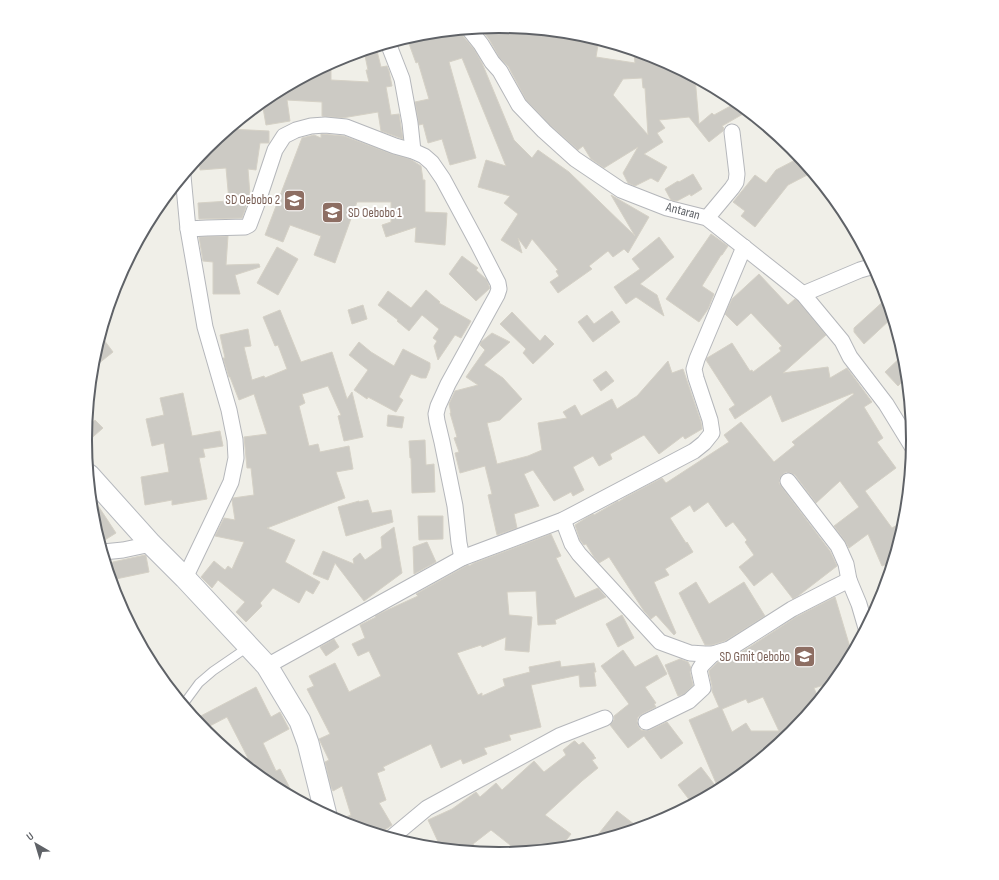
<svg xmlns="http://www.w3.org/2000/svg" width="999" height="880" viewBox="0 0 999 880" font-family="'Sofia Sans Condensed',sans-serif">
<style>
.building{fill:#cccac4;stroke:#d5d1c6;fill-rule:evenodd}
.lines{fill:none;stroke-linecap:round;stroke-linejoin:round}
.lane-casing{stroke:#b5b7bb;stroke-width:10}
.street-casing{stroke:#b5b7bb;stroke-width:17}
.secondary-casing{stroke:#b6b9be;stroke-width:23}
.lane{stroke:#fff;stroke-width:8}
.street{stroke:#fff;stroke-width:15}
.secondary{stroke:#fff;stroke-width:21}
.labels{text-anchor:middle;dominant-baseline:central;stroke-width:4;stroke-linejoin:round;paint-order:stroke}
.education-label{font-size:13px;fill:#785e54;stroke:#fff;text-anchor:end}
.street-label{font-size:13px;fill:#5f6267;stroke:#fff}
.rim{fill:none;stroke:#5f6267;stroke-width:2}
</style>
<rect width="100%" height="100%" fill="#f0efe8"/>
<!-- building -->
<g class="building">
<path d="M500 26 554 31V37L598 45 596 57 635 63 634 54 643 53 658 58 695 77 699 124 712 113 714 115 736 103 743 114 722 126 724 128 723 131 709 142 689 117 659 120 665 128 657 133 663 142 644 154 667 167 658 182 651 178 635 186 628 183 623 173 638 147 604 168 591 159 583 146 578 150 550 125 526 100 508 66 499 57 489 39 480 28ZM642 78 643 88H645L648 135 613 95 623 79Z"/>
<path d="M460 30 462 35 474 49 482 63 514 140 532 158 538 150 569 172 635 236 611 195 649 217 628 253 624 249 613 257 608 251 589 266 592 269 558 293 550 282 559 276 556 271 558 270 532 239 526 249 518 238 522 253 501 240 518 214 504 203 510 196 478 187 486 160 506 166 462 58 449 62 476 158 450 165 442 139 428 143 423 124 419 125 415 102 429 99 418 62 416 63 407 38 419 34Z"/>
<path d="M376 47 381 67 387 66 389 71 392 86 386 87 391 115 399 114 403 139 381 131 378 112 342 118 322 116V102L287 100 290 121 266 125 262 102 270 96 331 63V80L369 82 366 70H368L364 51Z"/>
<path d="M229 129 269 131V143H260L256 170 248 169 250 195V198H246V207L242 218 199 219 198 203 229 201 226 168 200 170 199 157 207 147Z"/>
<path d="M321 134 344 136 392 154 410 159 421 166 423 180H425V212L447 213 445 245 415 242 416 227 386 237 382 225 391 222V202H357L335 263 314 255 321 236 290 225 283 242 265 235 302 138 314 135 321 138Z"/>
<path d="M801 157 807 165 811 173 788 185 755 227 741 216 745 211 733 202 755 175 766 183 776 170Z"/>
<path d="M693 174 702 189 691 196 690 194 677 201 671 200 665 189 678 181 679 182Z"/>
<path d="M711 234 728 246 722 255H721L702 286 714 294 708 309 699 322 666 299Z"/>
<path d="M228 236 226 265 259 264 260 267 235 275 240 294H213V262L203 261 199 237Z"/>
<path d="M659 237 674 257 640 284 657 295 664 316 636 297 626 304 614 287 640 269 632 259Z"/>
<path d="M277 247 298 259 278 295 257 283Z"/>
<path d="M462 256 478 268 476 270 487 280 489 286 490 288 476 301 449 274Z"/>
<path d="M759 274 788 305 795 299 797 300 826 335 783 373 828 367 830 378 847 368 872 402 864 407 883 438 877 442 896 468 865 491 892 528 899 524 902 532 893 562 882 566 868 534 849 548 845 541 834 526 859 507 840 481 816 503 795 475 791 473 786 472 783 474 780 478 779 483 781 486 830 551 837 566 798 596 793 599 772 572 754 586 739 567 754 555 745 542 747 540 733 522 726 527 708 502 694 512 690 505 670 518 686 543 687 542 693 552 665 569 669 575 654 582 676 633 674 635 656 615 651 619 644 611 609 557 599 563 594 557 586 544 584 545 580 540 575 525 586 518 593 514 594 515 618 501V502L626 497 662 478 666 483 729 442 724 435 741 422 774 462 795 445 792 442 854 394 853 393 782 422 771 395 735 419 729 409 735 405 706 360 707 358 732 343 750 371 752 370 753 372 781 351 779 348 782 346 751 313 737 326 725 314 732 299Z"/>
<path d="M426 290 440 302 439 303 471 321 461 338 455 335 438 360 434 346 437 341 433 338 439 329 422 315 409 331 397 321 398 320 378 305 388 291 411 308Z"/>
<path d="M887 298 893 317 864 344 854 332V328Z"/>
<path d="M363 305 367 319 352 324 348 310Z"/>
<path d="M280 310 301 362 332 352 347 399 352 392 363 437 344 441 338 416 341 415 328 386 302 394 305 403 299 406 309 446 318 444 320 452 349 446 353 469 336 472 345 498 267 528 295 540 285 562 320 582 313 594 306 590 299 603 273 588 260 603 262 606 246 622 236 612 245 602 218 580 212 588 201 577 214 561 225 570 228 566 232 569 244 542 215 536 224 518 235 520 232 500 233 498 254 495 251 468H247L244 437 267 434 254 394 239 400 230 377H229L223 358H225L220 335 248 329 251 346 244 347 252 380 264 376 265 378 287 369 278 345 275 346 263 317Z"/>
<path d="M612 311 620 322 593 342 578 322 587 315 594 324Z"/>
<path d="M512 312 540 341 545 335 554 344 533 364 523 353 526 349 500 324Z"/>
<path d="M492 333 510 342 484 365 503 378 522 399 500 420 487 423 497 464 528 456 542 450 538 423 567 418 563 412 575 405 581 416 612 399 617 409 637 396 668 361 672 373 683 369 701 422 702 429 685 439 683 436 659 454 644 435 610 454 612 459 599 466 593 456 573 467 584 490 573 496 571 492 554 501 533 470 524 474 539 506 514 514 517 528 497 535 488 495 492 494 485 466 460 473 455 453 459 452 454 438 457 437 450 413H451L449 404 455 391 478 385 466 377 485 350 480 345 481 342Z"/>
<path d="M101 336 113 352 93 368 94 359Z"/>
<path d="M359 342 371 352 394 366 403 349 430 363V368L426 378H421L411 374 399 397 403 400 396 412 368 397 367 399 354 390 368 370 349 355Z"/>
<path d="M904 354 906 359 907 377 898 386 885 372Z"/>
<path d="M606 371 614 381 601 391 593 380Z"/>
<path d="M183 393 192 436 220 431 223 446 203 449 205 457 199 458 207 499 172 505V500L145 505 141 477 169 472 164 443 152 446 146 419 164 415 160 398Z"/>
<path d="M388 415 404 417 402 428 387 426Z"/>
<path d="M95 420 103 428 86 443 87 427Z"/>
<path d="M425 440 426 465 434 464 435 492 412 493 411 458H410L409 441Z"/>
<path d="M91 495 116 533 100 543 93 521Z"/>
<path d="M368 500 372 513 391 510 393 522 346 536 338 507 359 501V502Z"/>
<path d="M418 516H443V539L419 540Z"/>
<path d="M394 527 402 573 364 601 335 563 328 580 313 574 323 551 354 564 353 559 360 553 365 560 382 548 381 537Z"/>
<path d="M551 534 561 556 556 558 575 598 598 588 606 597 555 620 556 624 538 625 536 591 507 592 509 615 532 617 529 652 505 650 506 637 482 647 481 645 457 653 478 695 482 693V696L505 686 503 679 530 672 529 667 560 661 561 667 594 663 596 672H594L596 686 580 687 579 675 531 685 541 727 509 735 511 740 484 748 487 754 463 764 461 759 441 768 431 744 383 767 385 770 377 773 386 800 379 803 392 825 379 834 349 825 346 817 351 815 342 786 333 791 331 787 325 762 329 760 319 739 330 734 307 689 314 686 309 676 335 663 349 692 381 676 369 651 358 656 352 644 365 638 360 625 376 617 375 616 383 612 418 596 416 594 466 566 468 565 469 566 474 563Z"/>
<path d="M427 542 436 562 414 574 413 547Z"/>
<path d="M145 555 146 556 149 572 111 580 107 566 113 562Z"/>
<path d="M696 582 709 604 744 582 765 616 725 641 712 645H705L679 593Z"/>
<path d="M835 597 852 654 844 670 834 682 814 688 819 700 792 733 782 737V741L729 784 716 783 689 720 719 707 712 691V686L709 672V671L718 662 734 657 796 617ZM763 697 779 731H751L746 723 732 732 722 709 746 699 748 703Z"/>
<path d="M622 615 634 638 618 647 606 624Z"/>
<path d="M334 639 339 647 326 656 320 647Z"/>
<path d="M623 650 635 667 657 655 667 674 645 687 656 703 654 704 656 707 642 714 638 717 637 721 638 726 641 730 646 731 650 730 667 722 683 743 661 759 644 736 628 748 610 725 614 720V716L629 704 601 666Z"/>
<path d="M680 659 688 662 691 668 690 672 693 685 684 694 678 696 665 665Z"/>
<path d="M256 687 271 717 280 712 289 729 263 743 276 771 280 769 295 798 269 784 241 761 248 758 227 717 204 729 195 719Z"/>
<path d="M574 741H575L579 745 583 742 594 755V756L596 758 592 760 598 768 582 781 545 815 571 834 560 848 519 852 491 830 473 844 479 852 441 848 428 820 452 809 476 792 480 797 496 783 502 790 534 761 544 772 566 755 563 750Z"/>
<path d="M701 767 714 784 691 802 678 785Z"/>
<path d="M617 811 639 828 592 842Z"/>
</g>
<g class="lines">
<defs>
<path id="lane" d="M184 705 185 702 199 683 213 671 248 647"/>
<g id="street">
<path d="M469 29 481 44 492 62 500 71 519 105 544 131 575 159 621 190 667 208 707 218 803 294 842 341 850 357 886 404 913 448"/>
<path d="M388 43 402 79 410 123 413 151"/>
<path d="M183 176 188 229 205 327 229 410 235 440 236 458 231 482 185 578"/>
<path d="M707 218 732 188 736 182 737 174 732 132"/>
<path d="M188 229 207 228 245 227 249 225 258 201 275 150 284 136 296 130 311 126 325 125 346 127 395 146 413 151 424 156 432 163 443 179 478 244 498 283 499 289 497 295 448 384 438 406 436 414 437 421 442 442 455 506 459 543 462 558"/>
<path d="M803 294 860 270 874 266"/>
<path d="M788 481 838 546 846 564 849 580"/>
<path d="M563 520 572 544 579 554 660 642 690 653 705 654H713L729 649 792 609 831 589 849 580 859 604 866 628"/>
<path d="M103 552 123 550 151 544"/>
<path d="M267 666 462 558 563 520 694 451 704 443 712 433 710 420 696 378 694 369 697 359 744 247"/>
<path d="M646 722 689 701 703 688 699 670 702 665 713 654"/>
<path d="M391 838 427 808 559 736 605 718"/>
</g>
<path id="secondary" d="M89 475 151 544 185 578 267 666 300 721 308 743 326 815"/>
</defs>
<!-- lane casing -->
<use href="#lane" class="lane-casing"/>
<!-- street casing -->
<use href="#street" class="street-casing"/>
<!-- secondary casing -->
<use href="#secondary" class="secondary-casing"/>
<!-- lane -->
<use href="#lane" class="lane"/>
<!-- street -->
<use href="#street" class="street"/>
<!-- secondary -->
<use href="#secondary" class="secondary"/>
</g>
<!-- icons -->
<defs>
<symbol id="school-square" viewBox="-11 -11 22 22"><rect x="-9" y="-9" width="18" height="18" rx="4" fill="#8d6e63" stroke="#fff"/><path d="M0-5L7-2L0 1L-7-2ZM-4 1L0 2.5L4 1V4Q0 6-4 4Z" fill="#fff"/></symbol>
</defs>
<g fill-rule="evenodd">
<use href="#school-square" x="282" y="188" width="25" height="25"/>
<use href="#school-square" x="320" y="200" width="25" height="25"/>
<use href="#school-square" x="792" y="644" width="25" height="25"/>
</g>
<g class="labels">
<!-- education labels -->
<g class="education-label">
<text x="280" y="200">SD Oebobo 2</text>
<text x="348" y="213" text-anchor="start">SD Oebobo 1</text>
<text x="790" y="657">SD Gmit Oebobo</text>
</g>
<!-- street labels -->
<g class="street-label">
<text transform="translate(683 211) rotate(15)">Antaran</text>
</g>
</g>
<!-- crop -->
<path d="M0 0H999V880H0ZM92 440a407 407 0 1 1 814 0a407 407 0 1 1-814 0Z" fill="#fff" fill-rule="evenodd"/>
<path class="rim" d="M92 440a407 407 0 1 1 814 0a407 407 0 1 1-814 0Z"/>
<!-- north arrow -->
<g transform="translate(36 844) rotate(322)" stroke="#ffffff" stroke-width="3" paint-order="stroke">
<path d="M0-3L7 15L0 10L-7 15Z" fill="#5f6267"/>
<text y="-6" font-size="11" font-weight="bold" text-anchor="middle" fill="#5f6267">U</text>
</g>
</svg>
